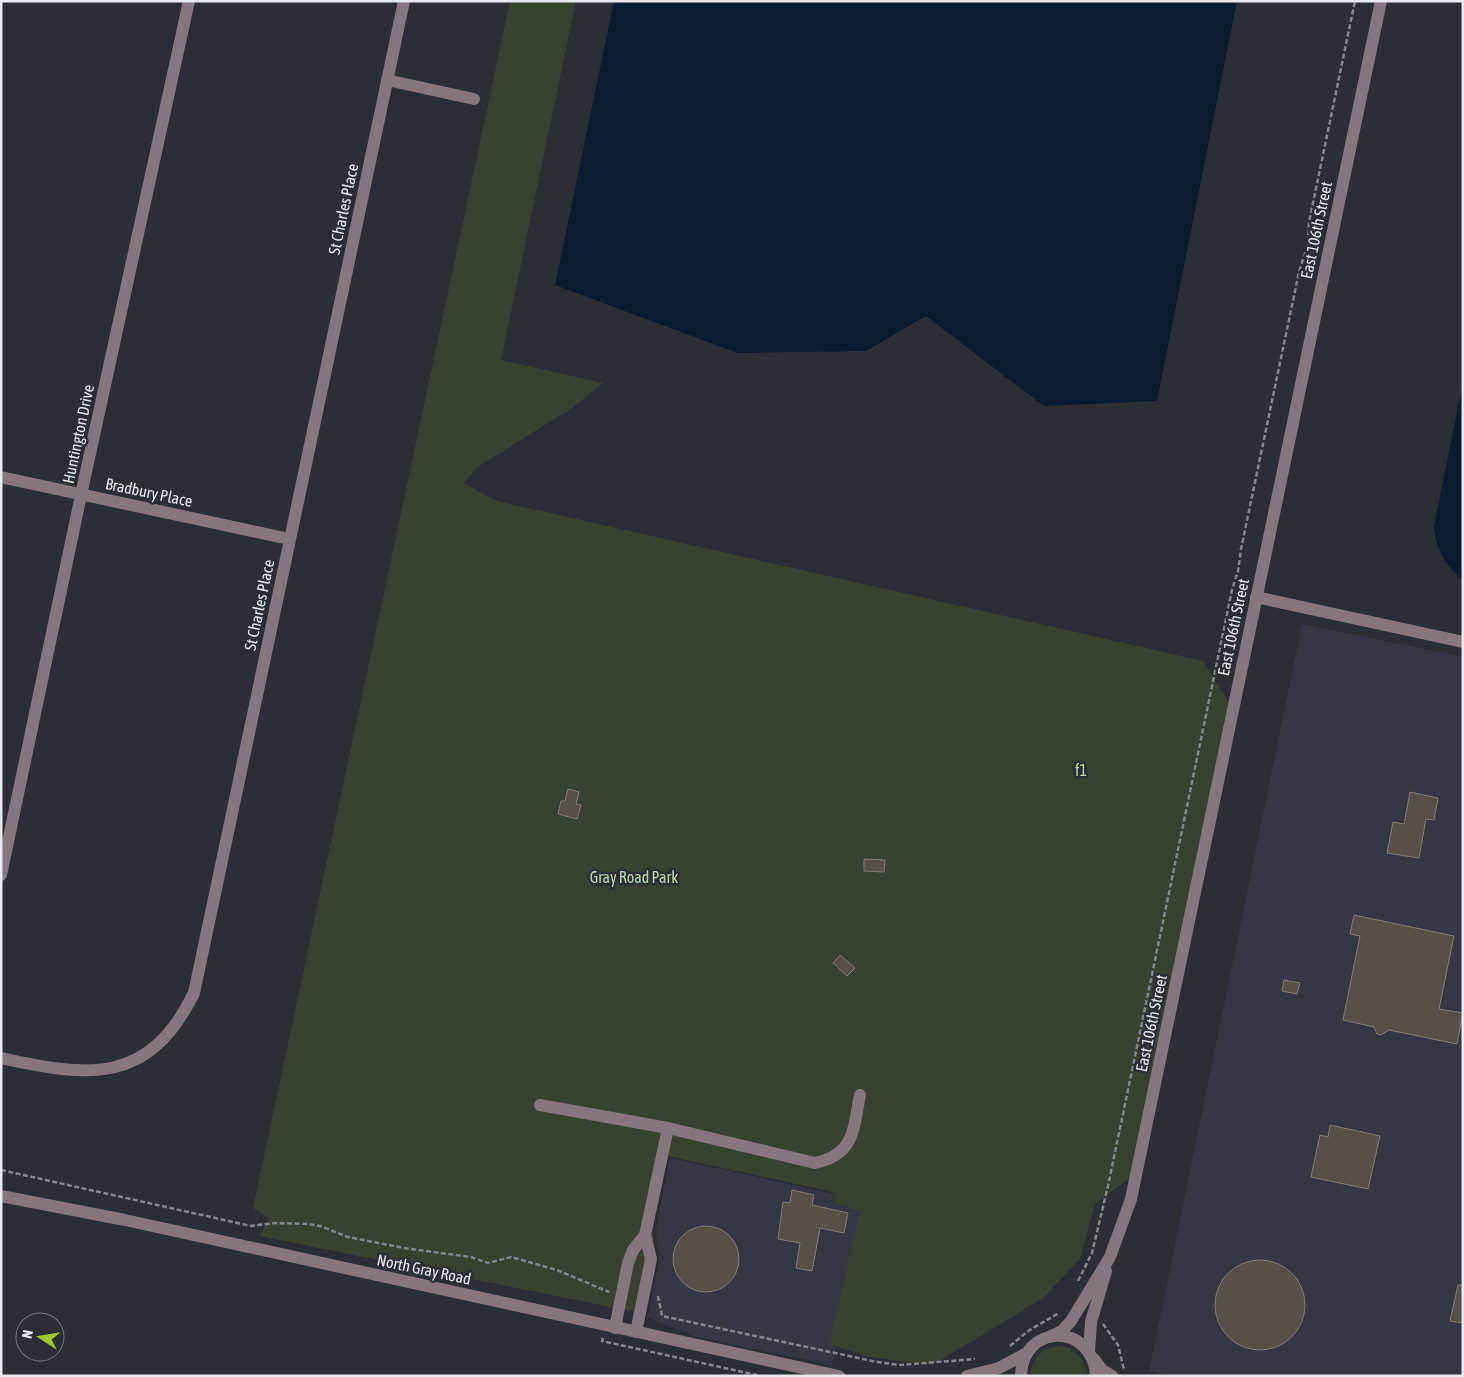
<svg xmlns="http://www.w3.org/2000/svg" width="1464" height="1377" viewBox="0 0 1464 1377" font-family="'Asap Condensed',sans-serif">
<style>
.built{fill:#353745}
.green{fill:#384230}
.water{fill:#0a1a2f}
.building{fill:#565048;stroke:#857e76}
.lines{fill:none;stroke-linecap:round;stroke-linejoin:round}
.path{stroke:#85878e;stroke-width:2.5;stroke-dasharray:5 2.5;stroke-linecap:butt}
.minor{stroke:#86777f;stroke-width:12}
.labels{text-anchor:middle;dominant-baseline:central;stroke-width:5;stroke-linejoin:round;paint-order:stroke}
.street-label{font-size:16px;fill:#e8eaef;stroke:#2c2e36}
.park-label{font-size:16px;fill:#bddca8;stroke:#2c2e36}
</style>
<rect width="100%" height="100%" fill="#2c2e36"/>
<!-- built -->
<g class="built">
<path d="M1302 624 1463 657V1376H1169L1149 1371Z"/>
<path d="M670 1158 866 1201 832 1365 693 1336 648 1317 659 1261 656 1228Z"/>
</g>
<!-- green -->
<g class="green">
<path d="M510 1H576L501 360 603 383 572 408 476 468 464 483 493 500 1203 661 1230 705 1130 1178 1095 1204 1080 1259 1042 1299 932 1365 870 1357 829 1344 860 1211 835 1203 833 1192 668 1156 653 1228 655 1265 645 1314 260 1236 269 1218 253 1208Z"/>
<path d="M1059 1346C1076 1347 1085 1360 1087 1376H1030C1031 1358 1042 1348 1059 1346Z"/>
</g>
<!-- water -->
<g class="water">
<path d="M614 1H1237L1157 401 1044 406 926 316 866 351 737 353 555 285Z"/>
<path d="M1463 382V580C1446 567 1435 547 1434 526Z"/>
</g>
<!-- building -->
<g class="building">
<path d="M568 789 579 792 576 804 581 805 577 819 558 814 561 801H565Z"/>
<path d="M1410 792 1438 798 1434 820 1426 819 1419 858 1387 853 1393 822 1404 824Z"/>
<path d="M864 859 885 860 884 872 864 871Z"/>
<path d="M1354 915 1454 936 1439 1009 1463 1013 1457 1044 1389 1030 1381 1035 1377 1034 1374 1027 1343 1020 1360 936 1350 934Z"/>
<path d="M840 955 855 968 847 976 833 963Z"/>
<path d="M1284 980 1300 983 1297 994 1282 991Z"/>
<path d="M1330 1125 1380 1136 1368 1189 1311 1177 1320 1135 1328 1137Z"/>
<path d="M792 1190 814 1195 812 1205 848 1213 844 1233 820 1228 812 1271 796 1268 800 1243 778 1239 783 1202 790 1203Z"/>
<circle cx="706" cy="1259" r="33"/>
<circle cx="1260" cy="1305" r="45"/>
<path d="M1458 1285H1463V1323L1450 1321Z"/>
</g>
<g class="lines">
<!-- path -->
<g class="path">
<path d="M1 1170 251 1226 275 1223 308 1224 320 1226 348 1237 404 1248 471 1257 488 1263 511 1257 557 1270 609 1292"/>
<path d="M1078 1281 1092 1253 1108 1186 1232 590 1238 571 1241 549 1299 272 1308 244 1309 222 1355 1"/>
<path d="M658 1296 662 1316 877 1362 900 1365 975 1359"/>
<path d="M1103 1324 1118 1345 1124 1370"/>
<path d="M603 1338 602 1341 761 1376"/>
<path d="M1010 1346 1028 1331 1059 1313"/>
</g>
<!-- minor -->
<g class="minor">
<path d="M387 80 474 99"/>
<path d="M1 477 289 539"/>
<path d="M1256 597 1463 642"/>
<path d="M1 875 84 481 189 1"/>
<path d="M1 1058C89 1077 148 1086 194 993L404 1"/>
<path d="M540 1105 668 1128 815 1163C855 1154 853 1130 860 1095"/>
<path d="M1 1196 125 1220 839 1376"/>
<path d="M615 1328 628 1263 633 1250 645 1235 668 1128"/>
<path d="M636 1332 651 1259 645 1235"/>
<path d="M1049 1337 1062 1331 1071 1321 1110 1257 1131 1199 1381 1"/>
<path d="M1089 1351 1091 1322 1106 1271"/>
<path d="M1094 1359 1102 1370 1112 1376"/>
<path d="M967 1376 999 1368 1027 1353"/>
<path d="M1021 1376C1022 1323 1093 1322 1096 1376"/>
</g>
</g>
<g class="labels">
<!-- street labels -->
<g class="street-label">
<text transform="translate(343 209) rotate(-78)">St Charles Place</text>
<text transform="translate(1316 230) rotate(-78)">East 106th Street</text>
<text transform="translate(78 434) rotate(-78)">Huntington Drive</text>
<text transform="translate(149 492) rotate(12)">Bradbury Place</text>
<text transform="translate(259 605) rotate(-78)">St Charles Place</text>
<text transform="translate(1233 627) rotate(-78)">East 106th Street</text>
<text transform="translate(1151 1023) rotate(-78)">East 106th Street</text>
<text transform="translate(424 1269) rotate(12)">North Gray Road</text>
</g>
<!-- park labels -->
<g class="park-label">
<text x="1081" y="770">f1</text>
<text x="634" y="877">Gray Road Park</text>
</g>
</g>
<!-- border -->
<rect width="1464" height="1377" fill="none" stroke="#e8eaef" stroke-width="5"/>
<!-- north arrow -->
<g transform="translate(40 1337) rotate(282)"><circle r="24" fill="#2c2e36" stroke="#777980"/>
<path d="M0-4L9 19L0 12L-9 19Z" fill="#9eca2e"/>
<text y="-8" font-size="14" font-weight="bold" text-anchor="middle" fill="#e8eaef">N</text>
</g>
</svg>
